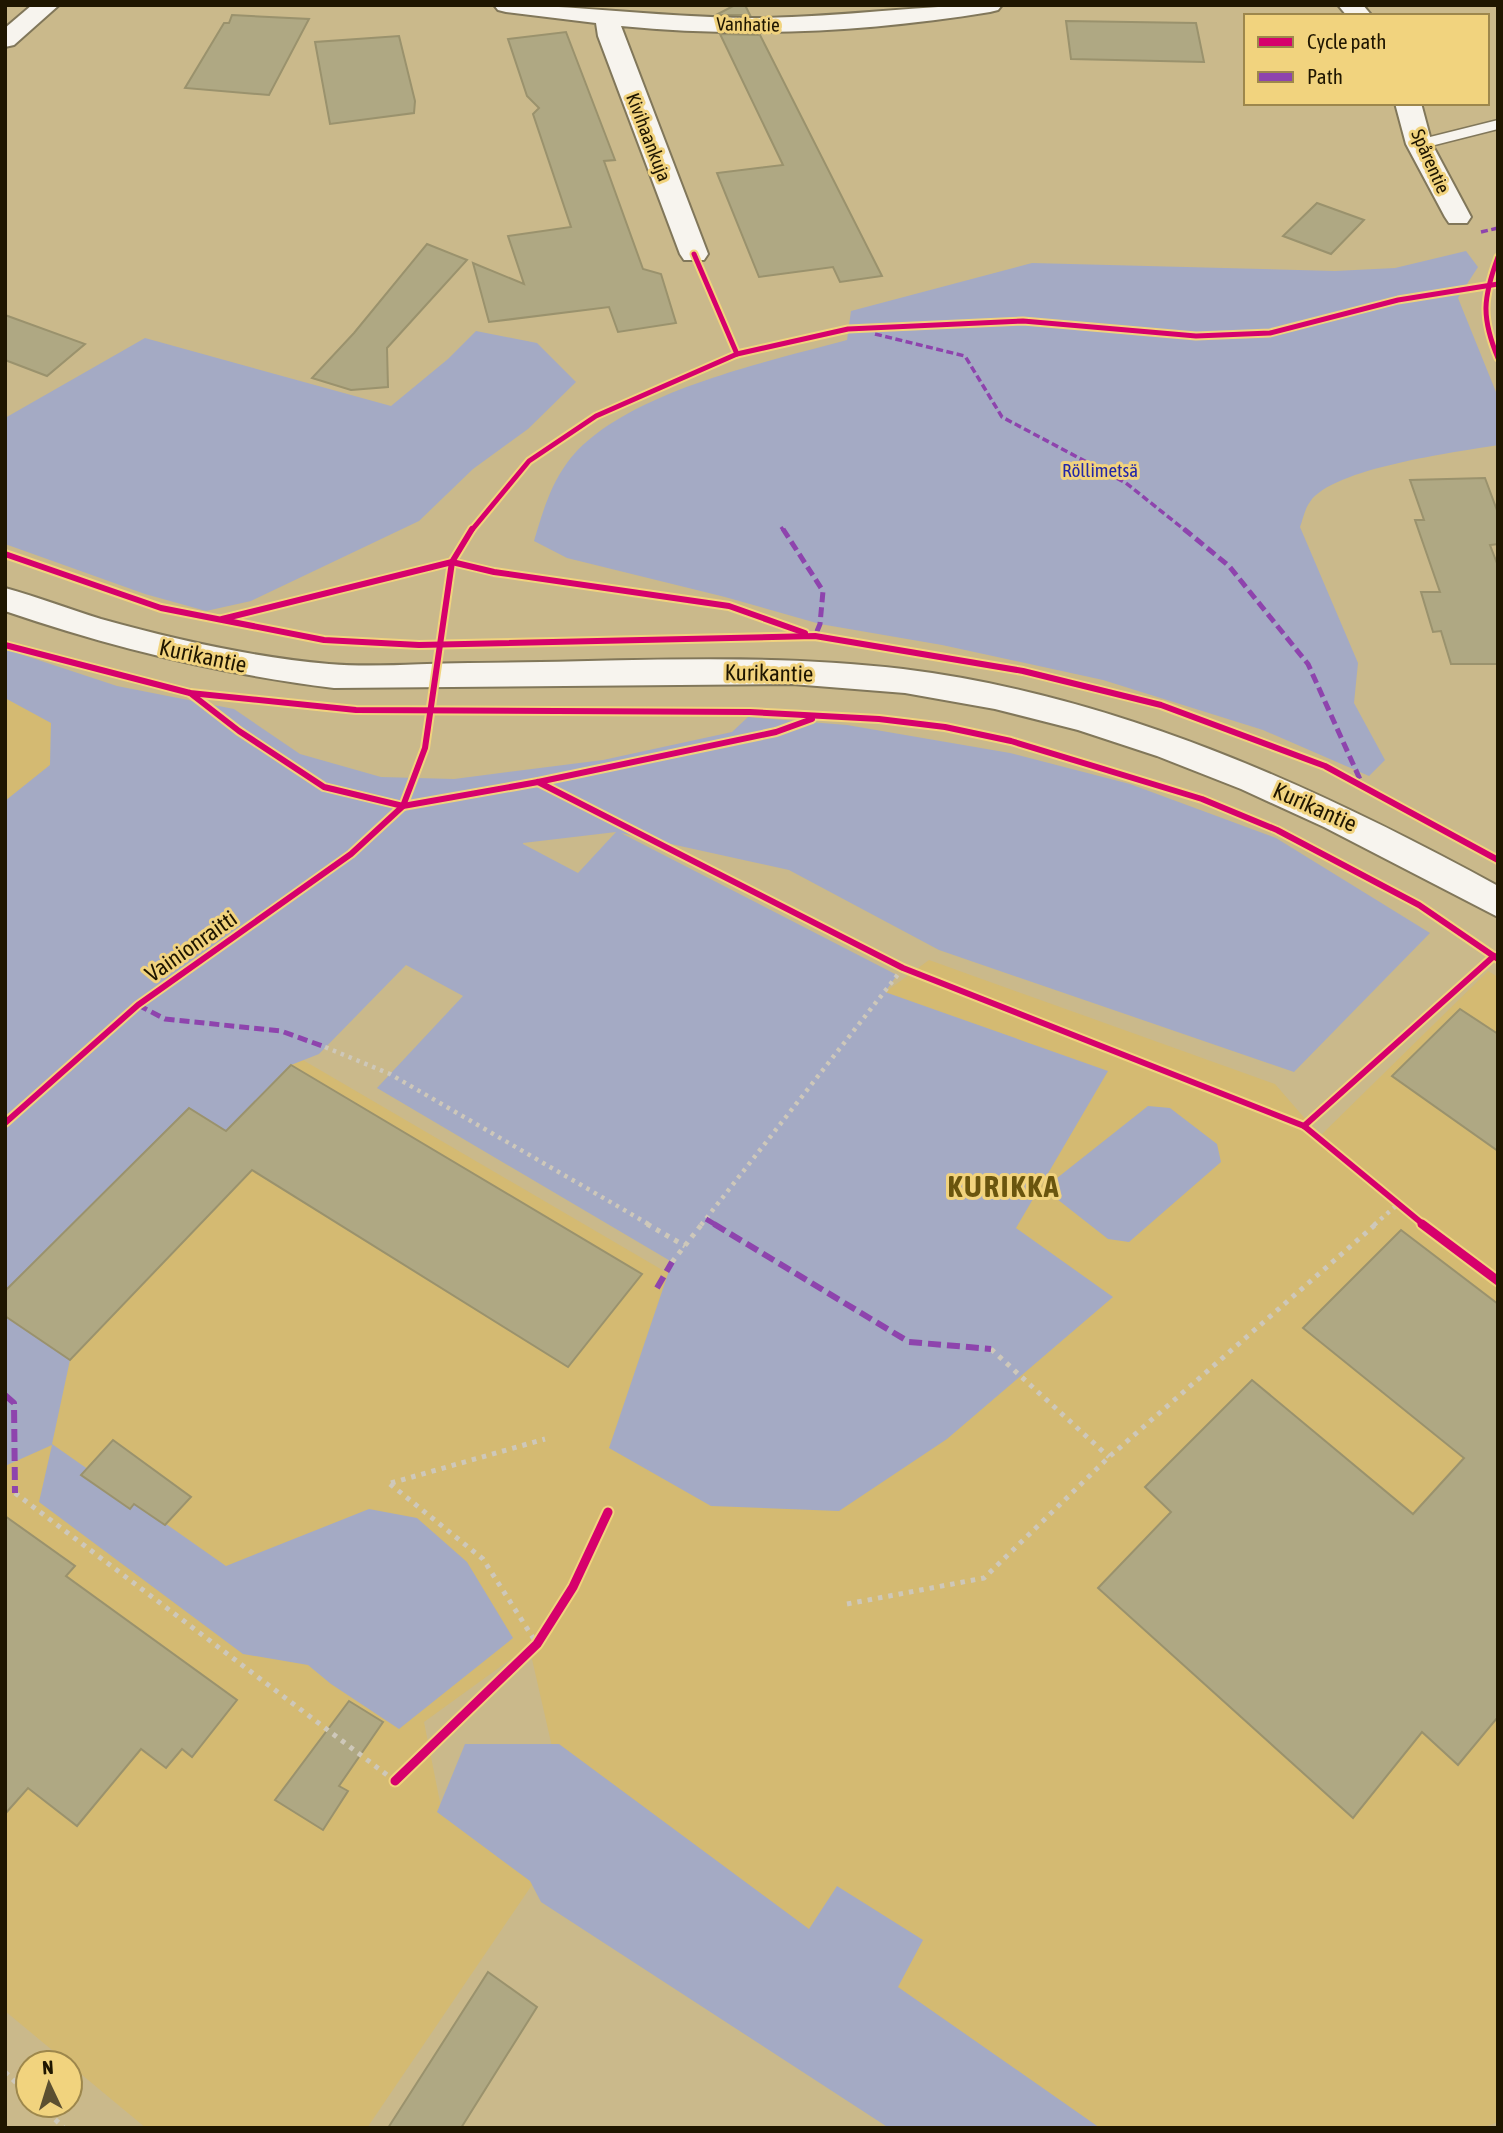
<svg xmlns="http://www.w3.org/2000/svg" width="1503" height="2133" viewBox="0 0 1503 2133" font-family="'Asap Condensed',sans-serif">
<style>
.built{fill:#d4ba72}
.green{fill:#a4aac4;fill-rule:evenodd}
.building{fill:#afa883;stroke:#9a926d;stroke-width:2}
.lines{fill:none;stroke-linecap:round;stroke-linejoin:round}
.lane-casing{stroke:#81775a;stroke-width:3}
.street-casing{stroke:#81775a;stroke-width:4}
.secondary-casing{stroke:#81775a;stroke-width:4}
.path-far1{stroke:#cec8ba;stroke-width:4.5;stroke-dasharray:3.5 5;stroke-linecap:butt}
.path{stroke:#cec8ba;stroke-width:5;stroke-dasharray:4.5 6;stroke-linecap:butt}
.lane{fill:#f7f4ee;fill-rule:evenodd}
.street{fill:#f7f4ee;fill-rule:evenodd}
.secondary{fill:#f7f4ee;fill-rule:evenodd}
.quiet-far2{stroke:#8e44ad;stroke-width:3.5;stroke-dasharray:7 3.5;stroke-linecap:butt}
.quiet-far1{stroke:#8e44ad;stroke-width:5;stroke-dasharray:10 5;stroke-linecap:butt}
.quiet{stroke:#8e44ad;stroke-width:6;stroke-dasharray:13 6;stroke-linecap:butt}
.cycleway-far2-casing{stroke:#f1d37e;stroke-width:9}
.cycleway-far1-casing{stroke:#f1d37e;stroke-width:10}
.cycleway-casing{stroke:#f1d37e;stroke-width:13}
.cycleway-far2{stroke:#d6006c;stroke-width:5}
.cycleway-far1{stroke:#d6006c;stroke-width:6}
.cycleway{stroke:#d6006c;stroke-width:9}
.labels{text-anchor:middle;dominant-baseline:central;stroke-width:6;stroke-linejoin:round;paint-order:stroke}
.far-street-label{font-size:19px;fill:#1f1600;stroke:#f1d37e}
.far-park-label{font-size:19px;fill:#2327a8;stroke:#f1d37e}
.street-label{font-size:23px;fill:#1f1600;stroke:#f1d37e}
.district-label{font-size:30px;font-weight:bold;letter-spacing:2px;fill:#6a550e;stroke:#f1d37e}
</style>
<rect width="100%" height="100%" fill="#cab98b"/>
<!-- built -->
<g class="built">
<path d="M5 698 51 722 50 765 5 801Z"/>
<path d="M929 960 1275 1084 1320 1136 1488 971 1498 977V2122L1482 2128H1074L553 1751 529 1646 424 1722 442 1812 536 1879 367 2128H146L5 2011V1286L228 1066 296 1056 664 1271 887 991Z"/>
</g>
<!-- green -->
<g class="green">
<path d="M1466 251 1478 267 1458 298 1498 397V445C1457 452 1332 468 1310 502 1305 508 1303 519 1300 527L1358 663 1354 703 1385 760 1369 776 1263 730 1103 680 942 645 820 624 725 597 567 558 534 541C542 514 550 486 567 463 618 393 767 362 847 340L851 311 1032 263 1335 271 1395 268Z"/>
<path d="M476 331 537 343 576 382 528 429 473 469 419 521 251 601 206 611 145 594 5 544V418L145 338 391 406 448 359Z"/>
<path d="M5 649 117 686 234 709 300 754 381 777 454 779 603 760 732 732 748 717 847 725 1010 753 1130 784 1276 838 1430 933 1294 1072 939 950 789 870 621 833 897 975 885 992 1108 1071 1016 1228 1113 1297 947 1439 839 1511 711 1506 609 1448 672 1262 377 1088 463 996 406 965 319 1054 291 1065 226 1131 189 1108 5 1291V801L50 765 51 723 5 698ZM616 832 578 873 523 844V843Z"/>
<path d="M1148 1106 1170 1108 1217 1144 1221 1162 1129 1242 1108 1239 1057 1199 1052 1182Z"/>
<path d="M5 1316 70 1360 52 1444 226 1566 369 1509 417 1518 467 1562 513 1638 399 1729 331 1684 308 1665 243 1654 39 1502 52 1445 5 1466Z"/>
<path d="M465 1744H559L809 1929 837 1886 923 1940 898 1987 1100 2128H889L541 1902 530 1881 437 1812Z"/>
</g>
<!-- building -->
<g class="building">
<path d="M735 5H745L750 15H716Z"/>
<path d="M232 15 309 19 269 95 185 88 224 23H229Z"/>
<path d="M1066 21 1196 23 1204 62 1071 59Z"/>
<path d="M566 32 615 160 604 161 643 269 661 274 676 323 618 332 609 307 489 322 473 263 524 284 508 236 571 227 533 114 539 108 527 96 508 39Z"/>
<path d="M720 34 760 35 882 276 840 282 833 267 759 277 717 173 783 165Z"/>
<path d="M399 36 415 101 414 113 330 124 315 42Z"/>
<path d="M1317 203 1364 220 1331 254 1283 236Z"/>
<path d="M427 244 467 260 387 348 388 387 351 390 312 378 354 333Z"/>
<path d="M5 315 85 344 47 376 5 360Z"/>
<path d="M1485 478 1498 513V544L1490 545 1498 566V664H1451L1441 631 1433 632 1421 592H1440L1415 520H1424L1410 480Z"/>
<path d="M1460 1009 1498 1034V1151L1392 1076Z"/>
<path d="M291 1065 642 1274 568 1367 252 1170 70 1360 5 1316V1291L189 1108 226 1131Z"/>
<path d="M1401 1230 1498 1304V1717L1458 1765 1422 1732 1353 1818 1098 1588 1171 1512 1145 1487 1252 1380 1413 1514 1464 1458 1303 1328Z"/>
<path d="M113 1440 191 1497 165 1525 134 1504 130 1509 81 1475Z"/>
<path d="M5 1516 75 1566 66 1576 237 1700 192 1757 182 1749 166 1768 141 1749 77 1826 28 1788 5 1814Z"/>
<path d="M349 1701 383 1722 339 1786 348 1791 323 1830 275 1800Z"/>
<path d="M488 1972 537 2007 461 2128H388Z"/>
</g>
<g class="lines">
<defs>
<path id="lane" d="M1498 120V129L1419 149 1411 144 1414 141Z"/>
<g id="street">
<path d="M32 5H59L14 45 5 47V28Z"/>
<path d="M494 5C580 5 665 18 751 18 835 18 918 5 1002 5L998 10 990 12C868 32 744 38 621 26L708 254 704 260H684L680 254 598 36 596 23 506 12 498 10Z"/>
<path d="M1338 5H1363L1372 16H1347Z"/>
<path d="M1395 103H1421L1432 144 1471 217 1467 223H1449L1445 217 1406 144Z"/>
</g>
<path id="secondary" d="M5 588C38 597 69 609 101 619 176 640 252 657 329 664 375 668 423 663 469 663 613 662 760 652 903 669 1115 695 1313 785 1498 886V917L1324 827 1241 789 1157 756 1078 730 995 709 905 693 792 684 334 688C221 674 113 648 5 611Z"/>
</defs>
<!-- lane casing -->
<use href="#lane" class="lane-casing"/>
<!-- street casing -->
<use href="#street" class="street-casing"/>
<!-- secondary casing -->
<use href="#secondary" class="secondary-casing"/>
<!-- path-far1 -->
<g class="path-far1">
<path d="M325 1047 390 1074 650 1225"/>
<path d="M701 1225 903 968"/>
<path d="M1374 1225 1397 1205"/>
</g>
<!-- path -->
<g class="path">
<path d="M647 1224 685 1246"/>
<path d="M672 1262 702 1224"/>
<path d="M991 1349 1109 1457"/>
<path d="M391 1483 545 1439"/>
<path d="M390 1484 483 1559 537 1644"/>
<path d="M15 1493 395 1781"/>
<path d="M847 1604 984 1578 1109 1457 1376 1224"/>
<path d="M5 2072 28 2094"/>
<path d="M40 2105 64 2128"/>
</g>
<!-- lane -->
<use href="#lane" class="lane"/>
<!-- street -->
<use href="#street" class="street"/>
<!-- secondary -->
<use href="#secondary" class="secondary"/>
<!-- quiet-far2 -->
<g class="quiet-far2">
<path d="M1481 232 1498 228"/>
<path d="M875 334 965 356 1002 417 1126 483 1186 531"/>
<path d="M781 527 784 531"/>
</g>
<!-- quiet-far1 -->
<g class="quiet-far1">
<path d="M783 529 823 591 820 624 815 636"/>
<path d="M1184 529 1229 566 1308 664 1363 786"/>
<path d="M138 1005 165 1019 281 1031 325 1047"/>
<path d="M706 1219 716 1225"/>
</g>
<!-- quiet -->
<g class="quiet">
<path d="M714 1224 909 1342 991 1349"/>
<path d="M657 1288 672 1262"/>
<path d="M5 1395 14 1403 15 1493"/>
</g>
<defs>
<g id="cycleway-far2">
<path d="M694 254 737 354"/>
<path d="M1498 257C1483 298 1481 317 1498 358"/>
<path d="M471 531 529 461 596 416 737 354 848 329 1023 321 1196 336 1270 333 1398 300 1498 284"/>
</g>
<g id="cycleway-far1">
<path d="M5 554 161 608 324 640 419 645 815 636 1023 671 1161 705 1325 766 1498 860"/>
<path d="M222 619 452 562 494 572 729 606 805 633"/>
<path d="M5 645 190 693 356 710 750 712 879 719 945 727 1011 741 1202 799 1277 830 1419 905 1498 959"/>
<path d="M190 693 239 731 324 787 403 806 538 782 776 732 812 719"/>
<path d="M538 782 903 968 1304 1126 1424 1225"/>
<path d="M5 1123 138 1005 351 854 403 806 425 748 452 562 472 529"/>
<path d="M1304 1126 1494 956"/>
</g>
<g id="cycleway">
<path d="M1422 1224 1498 1281"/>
<path d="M395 1781 537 1644 573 1587 608 1512"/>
</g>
</defs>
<!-- cycleway-far2 casing -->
<use href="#cycleway-far2" class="cycleway-far2-casing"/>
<!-- cycleway-far1 casing -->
<use href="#cycleway-far1" class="cycleway-far1-casing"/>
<!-- cycleway casing -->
<use href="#cycleway" class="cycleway-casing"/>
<!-- cycleway-far2 -->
<use href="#cycleway-far2" class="cycleway-far2"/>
<!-- cycleway-far1 -->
<use href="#cycleway-far1" class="cycleway-far1"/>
<!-- cycleway -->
<use href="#cycleway" class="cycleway"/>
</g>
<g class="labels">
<!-- far-street labels -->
<g class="far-street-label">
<text transform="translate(748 24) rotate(1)">Vanhatie</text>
<text transform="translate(649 137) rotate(69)">Kivihaankuja</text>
<text transform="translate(1431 161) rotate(66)">Spårentie</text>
</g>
<!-- far-park labels -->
<g class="far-park-label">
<text x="1100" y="470">Röllimetsä</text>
</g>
<!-- street labels -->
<g class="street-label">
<text transform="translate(203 656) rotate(12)">Kurikantie</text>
<text transform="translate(769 673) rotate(1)">Kurikantie</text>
<text transform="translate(1315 807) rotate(24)">Kurikantie</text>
<text transform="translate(191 946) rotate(-35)">Vainionraitti</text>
</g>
<!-- district labels -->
<g class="district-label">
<text x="1004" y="1186">KURIKKA</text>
</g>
</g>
<!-- border -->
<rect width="1503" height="2133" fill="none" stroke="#1f1600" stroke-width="14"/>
<!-- legend -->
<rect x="1244" y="14" width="245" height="91" fill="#f1d37e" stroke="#9d874c" stroke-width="2"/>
<rect x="1258" y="37" width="35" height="10" fill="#d6006c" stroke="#9d874c" stroke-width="2"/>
<text x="1307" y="49" font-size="21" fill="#1f1600">Cycle path</text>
<rect x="1258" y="72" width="35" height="10" fill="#8e44ad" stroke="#9d874c" stroke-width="2"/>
<text x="1307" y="84" font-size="21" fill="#1f1600">Path</text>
<!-- north arrow -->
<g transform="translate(49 2084) rotate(356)"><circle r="33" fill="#f1d37e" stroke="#9d874c" stroke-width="2"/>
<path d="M0-5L12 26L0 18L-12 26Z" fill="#5b4f31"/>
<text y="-10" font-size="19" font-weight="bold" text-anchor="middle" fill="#1f1600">N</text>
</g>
</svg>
